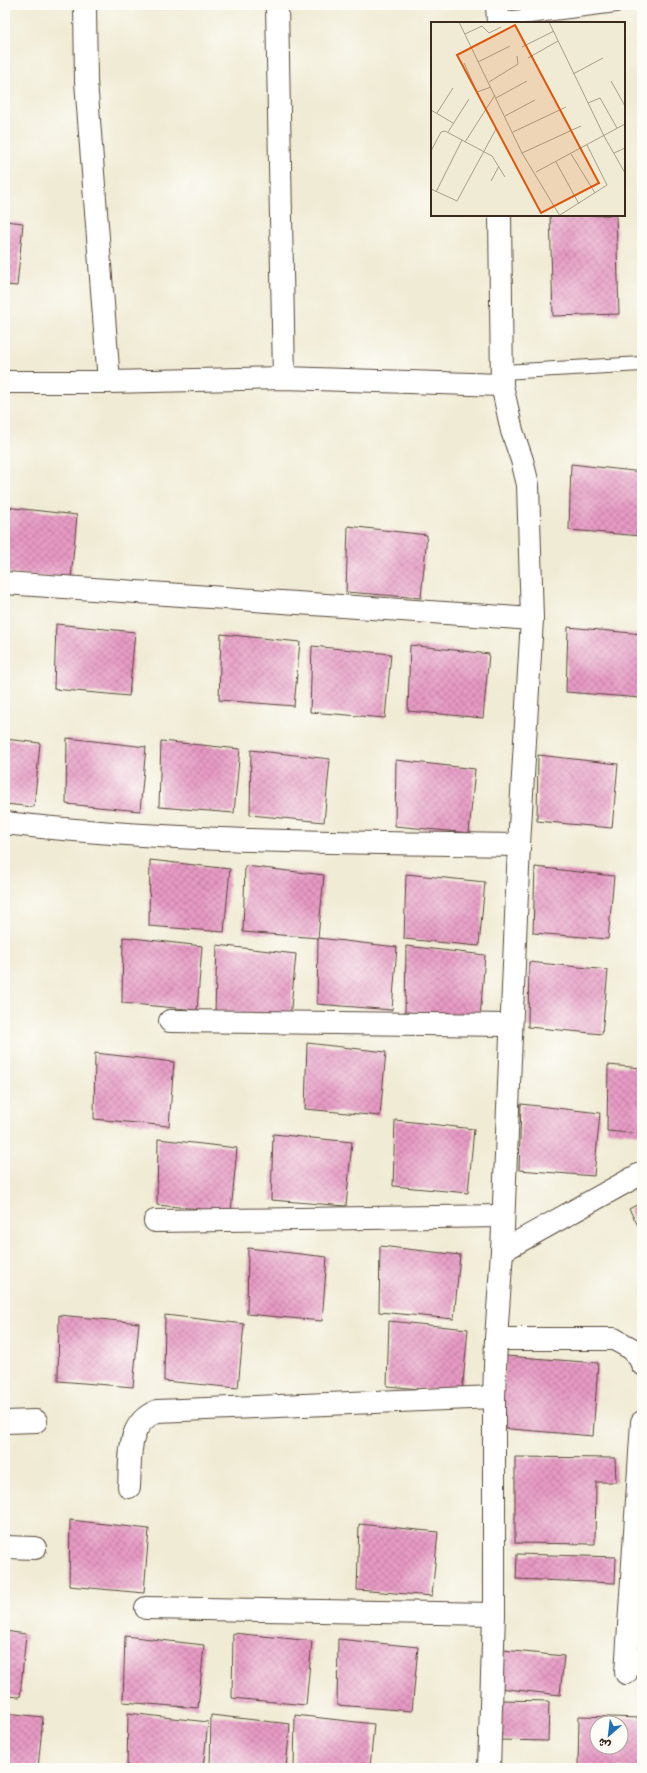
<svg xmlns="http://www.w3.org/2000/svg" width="647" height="1773" viewBox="0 0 647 1773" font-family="'Gochi Hand','Playpen Sans Arabic',sans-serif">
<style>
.building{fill:url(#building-cross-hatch);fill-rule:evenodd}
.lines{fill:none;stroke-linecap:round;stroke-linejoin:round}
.lane-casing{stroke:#564739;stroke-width:16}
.street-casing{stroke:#564739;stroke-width:24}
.lane{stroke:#fff;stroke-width:14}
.street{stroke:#fff;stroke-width:22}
.inset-road{fill:none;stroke:#a89e8b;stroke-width:1}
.view{fill:#df570d;fill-opacity:0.15;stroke:#df570d;stroke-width:2}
.inset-edge{fill:none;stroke:#3b2a1e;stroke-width:2}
</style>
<defs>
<pattern id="building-cross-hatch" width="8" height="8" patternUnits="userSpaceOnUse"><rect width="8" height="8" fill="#e79ac4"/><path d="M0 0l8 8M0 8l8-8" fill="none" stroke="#bc7e9f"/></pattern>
</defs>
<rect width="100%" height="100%" fill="#fdfcf7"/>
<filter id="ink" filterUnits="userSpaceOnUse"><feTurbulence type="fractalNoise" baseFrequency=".025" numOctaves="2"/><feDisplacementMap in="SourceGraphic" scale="8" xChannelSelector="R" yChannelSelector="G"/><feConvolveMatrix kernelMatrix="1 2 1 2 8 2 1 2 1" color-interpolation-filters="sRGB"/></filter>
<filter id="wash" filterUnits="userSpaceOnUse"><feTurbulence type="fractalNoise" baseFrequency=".012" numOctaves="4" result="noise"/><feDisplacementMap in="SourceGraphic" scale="16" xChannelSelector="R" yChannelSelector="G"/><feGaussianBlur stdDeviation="0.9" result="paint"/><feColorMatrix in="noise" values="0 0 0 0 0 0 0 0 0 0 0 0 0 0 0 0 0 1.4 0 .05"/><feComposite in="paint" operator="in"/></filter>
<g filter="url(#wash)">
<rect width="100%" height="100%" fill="#f0ebd4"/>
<g id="blocks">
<!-- building -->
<g class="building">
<path d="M550 215H616L619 314 553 316Z"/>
<path d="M5 221 23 223 17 286 5 285Z"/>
<path d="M571 464 642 472V536L569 530Z"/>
<path d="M5 507 77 515 71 579 5 573Z"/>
<path d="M348 526 427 535 421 598 346 592Z"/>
<path d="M56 624 135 632 129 696 54 689Z"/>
<path d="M568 627 642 634 641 698 566 692Z"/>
<path d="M221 634 300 642 294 706 219 700Z"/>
<path d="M410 645 489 654 483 718 408 711Z"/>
<path d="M312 646 391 654 385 718 310 712Z"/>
<path d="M67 738 146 747 140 811 66 804Z"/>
<path d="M5 739 40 743 34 807 5 804Z"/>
<path d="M161 741 240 749 234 813 159 807Z"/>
<path d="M251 750 330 759 324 822 250 815Z"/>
<path d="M538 755 618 764 612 828 537 821Z"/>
<path d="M396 760 475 769 469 833 395 826Z"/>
<path d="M150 860 230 869 224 932 149 926Z"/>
<path d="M245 866 324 875 318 938 243 932Z"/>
<path d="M535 867 614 876 608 939 533 933Z"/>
<path d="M406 874 485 882 479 946 404 939Z"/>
<path d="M123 937 202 946 197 1010 122 1003Z"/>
<path d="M318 938 397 947 392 1010 317 1004Z"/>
<path d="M217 945 296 954 290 1018 215 1011Z"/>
<path d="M406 946 485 955 480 1018 405 1012Z"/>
<path d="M529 962 608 970 602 1034 528 1027Z"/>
<path d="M307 1043 386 1052 380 1116 305 1109Z"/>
<path d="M95 1053 174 1062 169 1126 94 1119Z"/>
<path d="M608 1065 642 1068V1134L607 1131Z"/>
<path d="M521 1104 600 1113 594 1176 519 1170Z"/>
<path d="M395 1120 474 1129 468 1193 393 1186Z"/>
<path d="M273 1134 352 1142 346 1206 271 1200Z"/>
<path d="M158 1139 237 1148 231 1212 157 1205Z"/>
<path d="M642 1202V1233L629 1209Z"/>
<path d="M380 1246 460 1255 454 1319 379 1312Z"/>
<path d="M248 1248 327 1257 322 1321 247 1314Z"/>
<path d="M59 1315 139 1323 133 1387 58 1381Z"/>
<path d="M165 1315 244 1324 238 1388 164 1381Z"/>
<path d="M389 1321 468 1329 462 1393 387 1386Z"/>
<path d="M506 1356 598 1363 593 1436 500 1428Z"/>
<path d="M515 1457 615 1458 616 1482H596L595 1544 515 1543Z"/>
<path d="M70 1520 149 1529 144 1593 69 1586Z"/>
<path d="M359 1524 438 1532 432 1596 357 1590Z"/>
<path d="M517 1554 616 1557 615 1583 516 1579Z"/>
<path d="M642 1589V1678L632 1677Z"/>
<path d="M5 1631 26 1634 20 1697 5 1696Z"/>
<path d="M233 1633 312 1641 306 1705 232 1698Z"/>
<path d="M125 1636 204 1645 198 1708 123 1702Z"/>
<path d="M338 1639 418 1647 412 1711 337 1705Z"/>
<path d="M503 1650 564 1656 560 1695 499 1688Z"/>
<path d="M500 1700 549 1701 548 1741 499 1740Z"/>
<path d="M5 1713 43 1717 38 1768H5Z"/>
<path d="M128 1713 208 1722 203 1768H127Z"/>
<path d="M211 1715 290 1724 286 1768H210Z"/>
<path d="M295 1715 374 1724 370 1768H294Z"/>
<path d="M579 1716 642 1718V1768H578ZM597 1723H621V1747H597Z"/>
</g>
</g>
</g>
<g filter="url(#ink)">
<use href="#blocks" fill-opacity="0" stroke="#564739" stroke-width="1"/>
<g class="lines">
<defs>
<g id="lane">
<path d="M498 20 616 5"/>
<path d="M502 372 642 364"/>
</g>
<g id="street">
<path d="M85 5 86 81 109 382"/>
<path d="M277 5 284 378"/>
<path d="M497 5 498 23"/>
<path d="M5 382H109L284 378 502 385"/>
<path d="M5 583 532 619"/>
<path d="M5 823C176 843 347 842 519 845"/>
<path d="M170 1021 511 1025"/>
<path d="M155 1221 503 1216"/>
<path d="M502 1251 642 1173"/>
<path d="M496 1339H614L632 1349 640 1359 642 1364"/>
<path d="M5 1422 36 1421"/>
<path d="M129 1487C131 1459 125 1424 157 1411L494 1397"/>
<path d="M5 1547 35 1548"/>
<path d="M146 1608 494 1614"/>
<path d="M626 1673 642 1422"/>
<path d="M489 1768 494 1614V1397L496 1339 502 1251 519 845 532 619 528 485 522 460 512 431 502 385 500 215"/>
</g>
</defs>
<!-- lane casing -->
<use href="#lane" class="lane-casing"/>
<!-- street casing -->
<use href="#street" class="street-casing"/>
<!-- lane -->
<use href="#lane" class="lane"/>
<!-- street -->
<use href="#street" class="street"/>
</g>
</g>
<!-- overview -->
<g transform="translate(431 22)">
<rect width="194" height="194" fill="#f0ebd4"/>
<path class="inset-road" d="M28 0 91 131 129 194M118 0 173 114 194 151M34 12 51 4 58 11 70 5M91 25 123 9M97 36 127 19M47 40 79 24M33 41 46 70 60 65M142 52 172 36M180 59 194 84M58 60 87 42 86 34M65 76 96 59M157 81 169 76 186 106M0 88 22 101M6 91 22 66M74 94 104 78M17 110 38 77M82 110 135 85M34 120 64 73M0 129 10 110 14 109 61 134 74 155M91 131 150 104M183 131 194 126M140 132 164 171M125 140 148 182M105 150 194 102M60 159 68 144M0 167 26 179 65 107M5 170 31 118M129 193 176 163 156 123"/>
<path class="view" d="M84 3 168 161 110 191 26 33Z"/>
<rect width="194" height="194" class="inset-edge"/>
</g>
<!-- margin -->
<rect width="647" height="1773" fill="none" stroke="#fdfcf7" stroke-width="20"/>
<!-- north arrow -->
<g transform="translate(609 1735) rotate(208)"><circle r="19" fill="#fdfcf7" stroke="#afa8a0"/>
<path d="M0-3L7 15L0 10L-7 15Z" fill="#1f6fb2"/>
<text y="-6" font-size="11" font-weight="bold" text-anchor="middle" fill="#3b2a1e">ش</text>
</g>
</svg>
